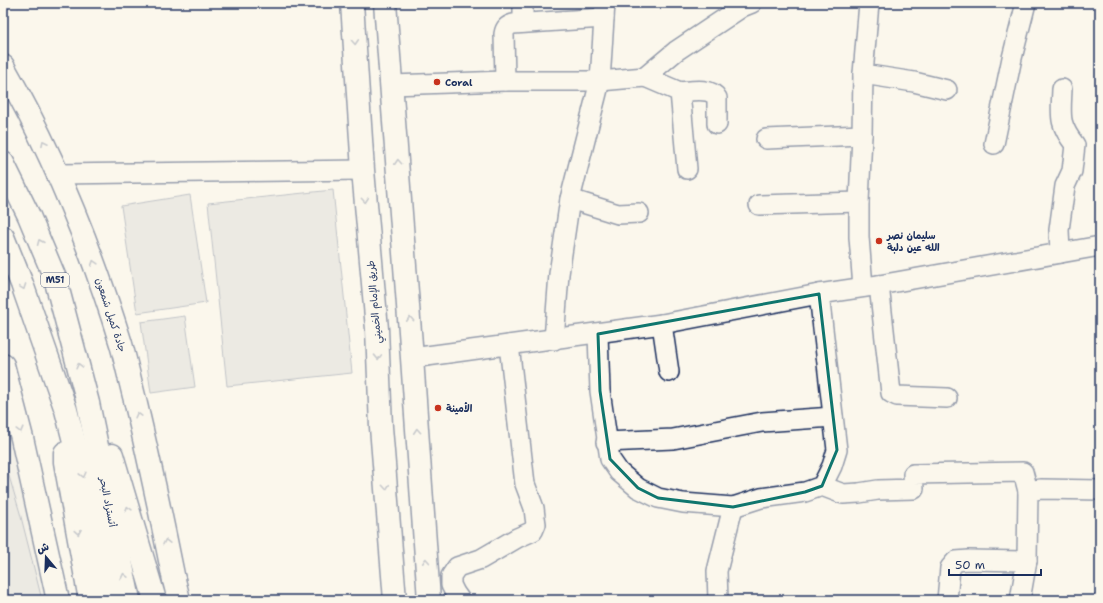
<svg xmlns="http://www.w3.org/2000/svg" width="1103" height="603" viewBox="0 0 1103 603" font-family="'Shantell Sans','Playpen Sans Arabic',sans-serif">
<style>
.built{fill:#eae8e2}
.green{fill:#dadad7;stroke:#7a849a}
.lines{fill:none;stroke-linecap:round;stroke-linejoin:round}
.minor-casing{stroke:#1b2f5e;stroke-width:22}
.major-casing{stroke:#1b2f5e;stroke-width:25}
.highway-casing{stroke:#1b2f5e;stroke-width:25}
.minor{stroke:#fbf7ec;stroke-width:19}
.major{stroke:#fbf7ec;stroke-width:22}
.highway{stroke:#fbf7ec;stroke-width:22}
.oneway{stroke:#8b93a5}
.marked{fill:none;stroke:#0f766e;stroke-width:3;stroke-linejoin:round}
.poi-dot{fill:#c8321e;stroke:#fbf7ec;stroke-width:1.5}
.labels{text-anchor:middle;dominant-baseline:central;stroke-width:3;stroke-linejoin:round;paint-order:stroke}
.shield{fill:#fbf7ec;stroke:#5e6b89;stroke-width:1}
.shield-label{font-size:9px;font-weight:bold;fill:#1b2f5e}
.poi-label{font-size:10px;font-weight:bold;fill:#1b2f5e;stroke:#fbf7ec;text-anchor:start}
.street-label{font-size:10px;fill:#1b2f5e;stroke:#fbf7ec}
</style>
<rect width="100%" height="100%" fill="#fbf7ec"/>
<filter id="ink" filterUnits="userSpaceOnUse"><feTurbulence type="fractalNoise" baseFrequency=".025" numOctaves="2"/><feDisplacementMap in="SourceGraphic" scale="8" xChannelSelector="R" yChannelSelector="G"/><feConvolveMatrix kernelMatrix="1 2 1 2 8 2 1 2 1" color-interpolation-filters="sRGB"/></filter>
<g filter="url(#ink)">
<!-- built -->
<path class="built" d="M3 404 5 410 47 600H3Z"/>
<!-- green -->
<g class="green">
<path d="M333 190 352 373 227 386 208 203Z"/>
<path d="M190 195 206 303 137 313 121 206Z"/>
<path d="M185 316 195 387 151 393 141 322Z"/>
<path d="M3 456 20 513 42 600H3Z"/>
</g>
<g class="lines">
<defs>
<g id="minor">
<path d="M523 3V23"/>
<path d="M863 74 914 82 947 90"/>
<path d="M645 77 680 92 687 169"/>
<path d="M505 81 504 34C505 28 507 26 513 24L604 18"/>
<path d="M392 85 505 81H600L645 77 676 51 742 7 752 3"/>
<path d="M680 92C691 91 711 87 717 98V124"/>
<path d="M766 139 862 135"/>
<path d="M994 144 1012 58 1026 3"/>
<path d="M59 174 363 170"/>
<path d="M570 199 618 214 639 213"/>
<path d="M759 205 859 202"/>
<path d="M1060 253 1059 230 1065 186 1072 171 1075 145C1058 123 1061 116 1062 89"/>
<path d="M879 285 891 393 897 396 947 398"/>
<path d="M863 287 859 237V202L862 135 863 74 869 3"/>
<path d="M662 324 669 372"/>
<path d="M598 334 600 391 610 459 619 472 638 488 658 498 683 503 733 507 761 498 805 492 822 486 832 466 837 450 819 294"/>
<path d="M554 340 559 274 570 199 600 81 605 3"/>
<path d="M412 358 662 324 819 294 879 285 1100 246"/>
<path d="M606 442 673 439 762 422 833 417"/>
<path d="M822 486 843 494 859 493 878 490 914 489 913 474 1023 472 1028 491"/>
<path d="M460 600 455 593 451 585V576L457 567 481 559 517 538 533 531 536 524 535 517 534 508 525 484 509 345"/>
<path d="M718 600 717 571 733 507"/>
<path d="M947 600 950 568 956 561 969 560 1027 561"/>
<path d="M1020 600 1027 560 1028 491 1041 489 1100 490"/>
</g>
<path id="major" d="M3 66C53 153 91 247 121 344 126 362 130 381 135 400 149 459 162 520 174 580"/>
<g id="highway">
<path d="M352 3 363 170 377 329 381 427 395 600"/>
<path d="M385 3 412 358 429 600"/>
<path d="M3 163 29 216 55 278 88 403 129 600"/>
<path d="M3 237 22 284 66 410 85 484 108 600"/>
<path d="M3 365 22 438 58 600"/>
<path d="M65 453V462L90 600"/>
<path d="M112 455 155 600"/>
<path d="M174 580 179 600"/>
</g>
</defs>
<!-- minor casing -->
<use href="#minor" class="minor-casing"/>
<!-- major casing -->
<use href="#major" class="major-casing"/>
<!-- highway casing -->
<use href="#highway" class="highway-casing"/>
<!-- minor -->
<use href="#minor" class="minor"/>
<!-- major -->
<use href="#major" class="major"/>
<!-- highway -->
<use href="#highway" class="highway"/>
</g>
<!-- one-way arrows -->
<defs><path id="oneway-chevron" d="M-2-3.5L2.5 0L-2 3.5" fill="none" stroke-width="1.6" stroke-linecap="round" stroke-linejoin="round"/></defs>
<g class="oneway">
<use href="#oneway-chevron" transform="translate(355 42) rotate(87)"/>
<use href="#oneway-chevron" transform="translate(44 143) rotate(-116)"/>
<use href="#oneway-chevron" transform="translate(398 162) rotate(-94)"/>
<use href="#oneway-chevron" transform="translate(365 200) rotate(85)"/>
<use href="#oneway-chevron" transform="translate(40 242) rotate(-113)"/>
<use href="#oneway-chevron" transform="translate(94 263) rotate(-108)"/>
<use href="#oneway-chevron" transform="translate(23 287) rotate(70)"/>
<use href="#oneway-chevron" transform="translate(410 319) rotate(-94)"/>
<use href="#oneway-chevron" transform="translate(378 357) rotate(88)"/>
<use href="#oneway-chevron" transform="translate(79 366) rotate(-104)"/>
<use href="#oneway-chevron" transform="translate(138 415) rotate(-104)"/>
<use href="#oneway-chevron" transform="translate(20 430) rotate(75)"/>
<use href="#oneway-chevron" transform="translate(417 431) rotate(-94)"/>
<use href="#oneway-chevron" transform="translate(83 475) rotate(76)"/>
<use href="#oneway-chevron" transform="translate(386 487) rotate(85)"/>
<use href="#oneway-chevron" transform="translate(128 509) rotate(-107)"/>
<use href="#oneway-chevron" transform="translate(78 532) rotate(80)"/>
<use href="#oneway-chevron" transform="translate(166 542) rotate(-102)"/>
<use href="#oneway-chevron" transform="translate(426 561) rotate(-94)"/>
<use href="#oneway-chevron" transform="translate(124 576) rotate(-103)"/>
</g>
</g>
<!-- marked area -->
<path d="M0 0H1103V603H0ZM819 294 837 450 822 486 805 492 733 507 658 498 638 488 610 459 600 391 598 334Z" fill="#fbf7ec" fill-opacity=".55" fill-rule="evenodd"/>
<path class="marked" d="M819 294 837 450 822 486 805 492 733 507 658 498 638 488 610 459 600 391 598 334Z"/>
<!-- markers -->
<g class="poi-dot">
<circle cx="437" cy="82" r="4"/>
<circle cx="879" cy="241" r="4"/>
<circle cx="438" cy="408" r="4"/>
</g>
<g class="labels">
<!-- shield labels -->
<rect class="shield" x="41" y="273" width="28" height="14" rx="3"/>
<g class="shield-label">
<text x="55" y="280">M51</text>
</g>
<!-- poi labels -->
<g class="poi-label">
<text x="445" y="82">Coral</text>
<text x="887" y="235">سليمان نصر<tspan x="887" dy="12">الله عين دلبة</tspan></text>
<text x="446" y="408">الأمينة</text>
</g>
<!-- street labels -->
<g class="street-label">
<text transform="translate(374 302) rotate(-95)">طريق الإمام الخميني</text>
<text transform="translate(111 315) rotate(72)">جادة كميل شمعون</text>
<text transform="translate(108 502) rotate(79)">أتستراد البحر</text>
</g>
</g>
<!-- margin -->
<rect width="1103" height="603" fill="none" stroke="#fbf7ec" stroke-width="16"/>
<rect x="8" y="8" width="1087" height="587" fill="none" stroke="#1b2f5e" stroke-width="1.5" filter="url(#ink)"/>
<!-- north arrow -->
<g transform="translate(46 557) rotate(341)" stroke="#fbf7ec" stroke-width="3" paint-order="stroke">
<path d="M0-3L7 15L0 10L-7 15Z" fill="#1b2f5e"/>
<text y="-6" font-size="11" font-weight="bold" text-anchor="middle" fill="#1b2f5e">ش</text>
</g>
<!-- scale -->
<path d="M949 569v6h92v-6" fill="none" stroke="#1b2f5e" stroke-width="2"/>
<text x="955" y="569" font-size="12" fill="#1b2f5e" stroke="#fbf7ec" stroke-width="3" paint-order="stroke">50 m</text>
</svg>
